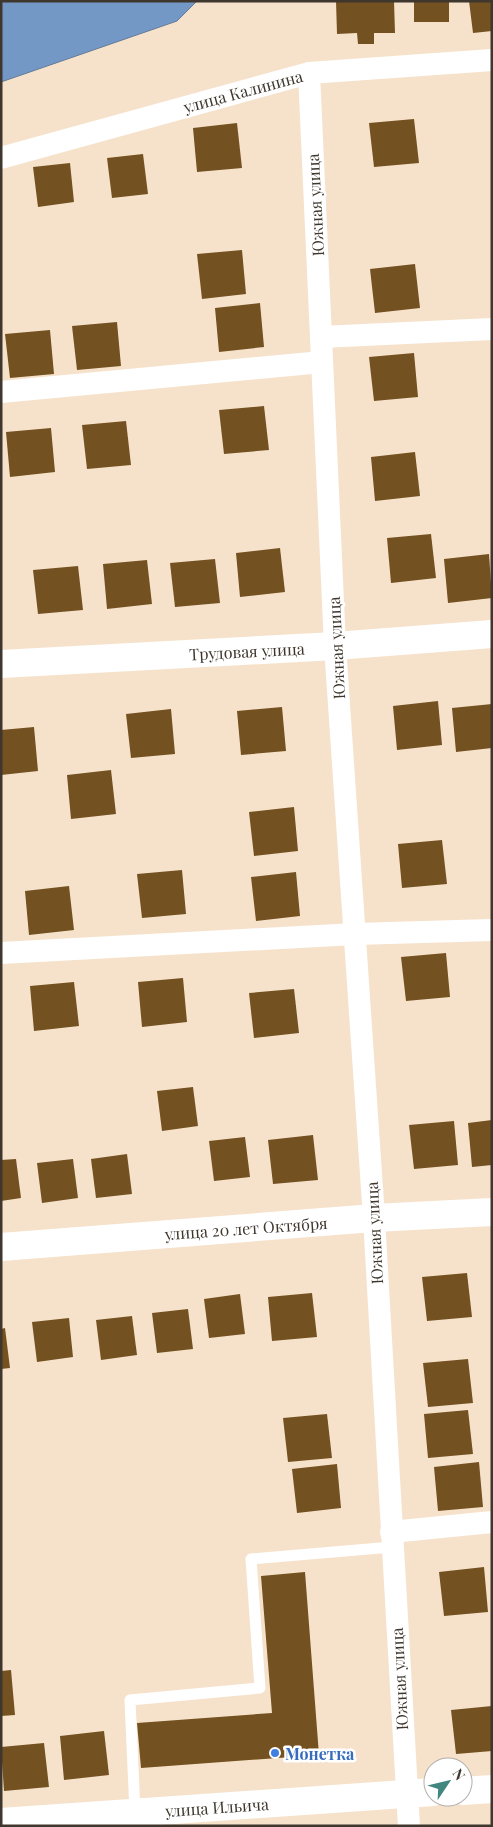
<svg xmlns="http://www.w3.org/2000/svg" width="493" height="1827" viewBox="0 0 493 1827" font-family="'Playfair Display',serif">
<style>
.water{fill:#7498c6;stroke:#647b98}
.building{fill:#745120}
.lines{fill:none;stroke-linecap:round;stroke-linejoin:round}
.service{stroke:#fff;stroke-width:11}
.minor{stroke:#fff;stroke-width:22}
.secondary{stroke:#fff;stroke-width:28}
.shop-dot{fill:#3f7fe0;stroke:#fff;stroke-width:2}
.labels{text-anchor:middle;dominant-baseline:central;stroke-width:5;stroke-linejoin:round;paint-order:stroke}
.street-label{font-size:16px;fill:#3f372e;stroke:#fff}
.shop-label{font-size:16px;font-weight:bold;fill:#366cbe;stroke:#fff;text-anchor:start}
</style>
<rect width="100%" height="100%" fill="#f6e2cb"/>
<!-- water -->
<path class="water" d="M1 1H197L177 21 1 82Z"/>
<!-- building -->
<g class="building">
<path d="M336 1H394L395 33H374V44H358L357 33 337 34Z"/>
<rect x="414" y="1" width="35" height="21"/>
<path d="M469 1H492V31L473 33Z"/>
<path d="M414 119 419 163 374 167 369 123Z"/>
<path d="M237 123 242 168 197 172 193 128Z"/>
<path d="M143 154 148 194 112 198 107 158Z"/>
<path d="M70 163 74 202 38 207 33 167Z"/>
<path d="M242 250 246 294 202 299 197 254Z"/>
<path d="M415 264 420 308 375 313 370 269Z"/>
<path d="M260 303 264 347 219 352 215 308Z"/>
<path d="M117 322 121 366 77 370 72 326Z"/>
<path d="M50 330 54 374 10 378 5 334Z"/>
<path d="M414 353 418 397 374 401 369 357Z"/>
<path d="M264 406 269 450 224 454 219 410Z"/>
<path d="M126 421 131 465 87 469 82 425Z"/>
<path d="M51 428 55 472 10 477 6 432Z"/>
<path d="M415 452 420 496 375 501 371 457Z"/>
<path d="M431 534 436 578 391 583 387 538Z"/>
<path d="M280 548 285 592 240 597 236 553Z"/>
<path d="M489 554 492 598 448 603 444 559Z"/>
<path d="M215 559 220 603 175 607 170 563Z"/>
<path d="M147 560 152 604 107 609 103 564Z"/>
<path d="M78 566 83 610 38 614 33 570Z"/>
<path d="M438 701 442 745 397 750 393 706Z"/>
<path d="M492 704V748L456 752 452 708Z"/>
<path d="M282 707 286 751 241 755 237 711Z"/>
<path d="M171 709 175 754 131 758 126 714Z"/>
<path d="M34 727 38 771 1 775V730Z"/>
<path d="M111 770 116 814 71 819 67 775Z"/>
<path d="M294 807 298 851 254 856 249 812Z"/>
<path d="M442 840 447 884 402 888 398 844Z"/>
<path d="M182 870 186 914 142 918 137 874Z"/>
<path d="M296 872 300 916 256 921 251 877Z"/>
<path d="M69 886 74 930 29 935 25 891Z"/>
<path d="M446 953 450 997 406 1001 401 957Z"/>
<path d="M183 978 187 1022 142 1027 138 982Z"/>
<path d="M74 982 79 1026 34 1031 30 986Z"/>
<path d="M294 989 299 1033 254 1038 249 993Z"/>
<path d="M193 1087 198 1126 162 1131 157 1091Z"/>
<path d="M492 1120V1165L472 1167 468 1123Z"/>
<path d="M454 1121 458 1165 414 1169 409 1125Z"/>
<path d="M313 1135 318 1180 273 1184 268 1140Z"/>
<path d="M245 1137 250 1177 214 1181 209 1141Z"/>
<path d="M127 1154 132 1194 96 1198 91 1159Z"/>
<path d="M16 1159 21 1198 1 1201V1160Z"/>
<path d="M73 1159 78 1198 42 1203 37 1163Z"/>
<path d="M467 1273 472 1317 427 1321 422 1277Z"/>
<path d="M312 1293 317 1337 272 1341 268 1297Z"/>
<path d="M240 1294 245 1334 209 1338 204 1299Z"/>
<path d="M188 1309 193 1349 157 1353 152 1313Z"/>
<path d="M132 1316 137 1355 101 1360 96 1320Z"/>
<path d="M69 1318 73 1357 37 1362 32 1322Z"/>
<path d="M5 1328 10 1368 1 1369V1329Z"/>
<path d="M468 1359 473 1403 428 1407 423 1363Z"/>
<path d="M468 1410 473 1454 428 1458 424 1414Z"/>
<path d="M327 1414 332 1458 288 1462 283 1418Z"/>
<path d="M479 1462 483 1507 438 1511 434 1467Z"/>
<path d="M337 1464 341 1508 297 1513 292 1469Z"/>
<path d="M484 1567 488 1612 444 1616 439 1572Z"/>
<path d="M305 1572 319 1755 141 1768 137 1723 272 1713 261 1576Z"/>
<path d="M11 1670 15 1715 1 1716V1671Z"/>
<path d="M492 1706V1751L456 1754 451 1710Z"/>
<path d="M104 1731 109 1775 64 1780 60 1736Z"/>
<path d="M44 1743 49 1787 4 1791 1 1747Z"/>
</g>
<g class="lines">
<!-- service -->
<path class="service" d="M135 1812 130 1700 260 1688 251 1559 392 1547"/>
<!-- minor -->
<g class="minor">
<path d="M309 73 335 646 374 1218 409 1826"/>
<path d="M1 158 309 73 492 60"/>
<path d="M321 337 492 329"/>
<path d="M1 392 322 362"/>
<path d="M1 953 355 934 492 930"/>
<path d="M391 1532 492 1522"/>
</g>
<!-- secondary -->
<g class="secondary">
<path d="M1 664 335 646 492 634"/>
<path d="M1 1247 374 1218 492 1212"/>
<path d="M463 1791 492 1789"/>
<path d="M1 1822 433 1792"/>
</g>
</g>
<!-- markers -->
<circle class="shop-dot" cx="275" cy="1753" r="5"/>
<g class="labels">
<!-- street labels -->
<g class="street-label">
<text transform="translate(243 91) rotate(-15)">улица Калинина</text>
<text transform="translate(315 205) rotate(-93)">Южная улица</text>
<text transform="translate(336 648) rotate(-93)">Южная улица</text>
<text transform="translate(247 651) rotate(-3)">Трудовая улица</text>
<text transform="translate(246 1228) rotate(-4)">улица 20 лет Октября</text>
<text transform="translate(374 1233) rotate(-93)">Южная улица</text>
<text transform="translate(399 1679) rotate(-93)">Южная улица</text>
<text transform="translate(217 1807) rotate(-4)">улица Ильича</text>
</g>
<!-- shop labels -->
<g class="shop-label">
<text x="285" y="1753">Монетка</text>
</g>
</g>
<!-- border -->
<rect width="493" height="1827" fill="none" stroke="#3f372e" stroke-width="5"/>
<!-- north arrow -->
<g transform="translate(448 1782) rotate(55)"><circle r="24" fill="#ffffff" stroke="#b2afab"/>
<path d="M0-4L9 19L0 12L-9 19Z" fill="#41877f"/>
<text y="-8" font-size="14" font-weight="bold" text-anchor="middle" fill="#3f372e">N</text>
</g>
</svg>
